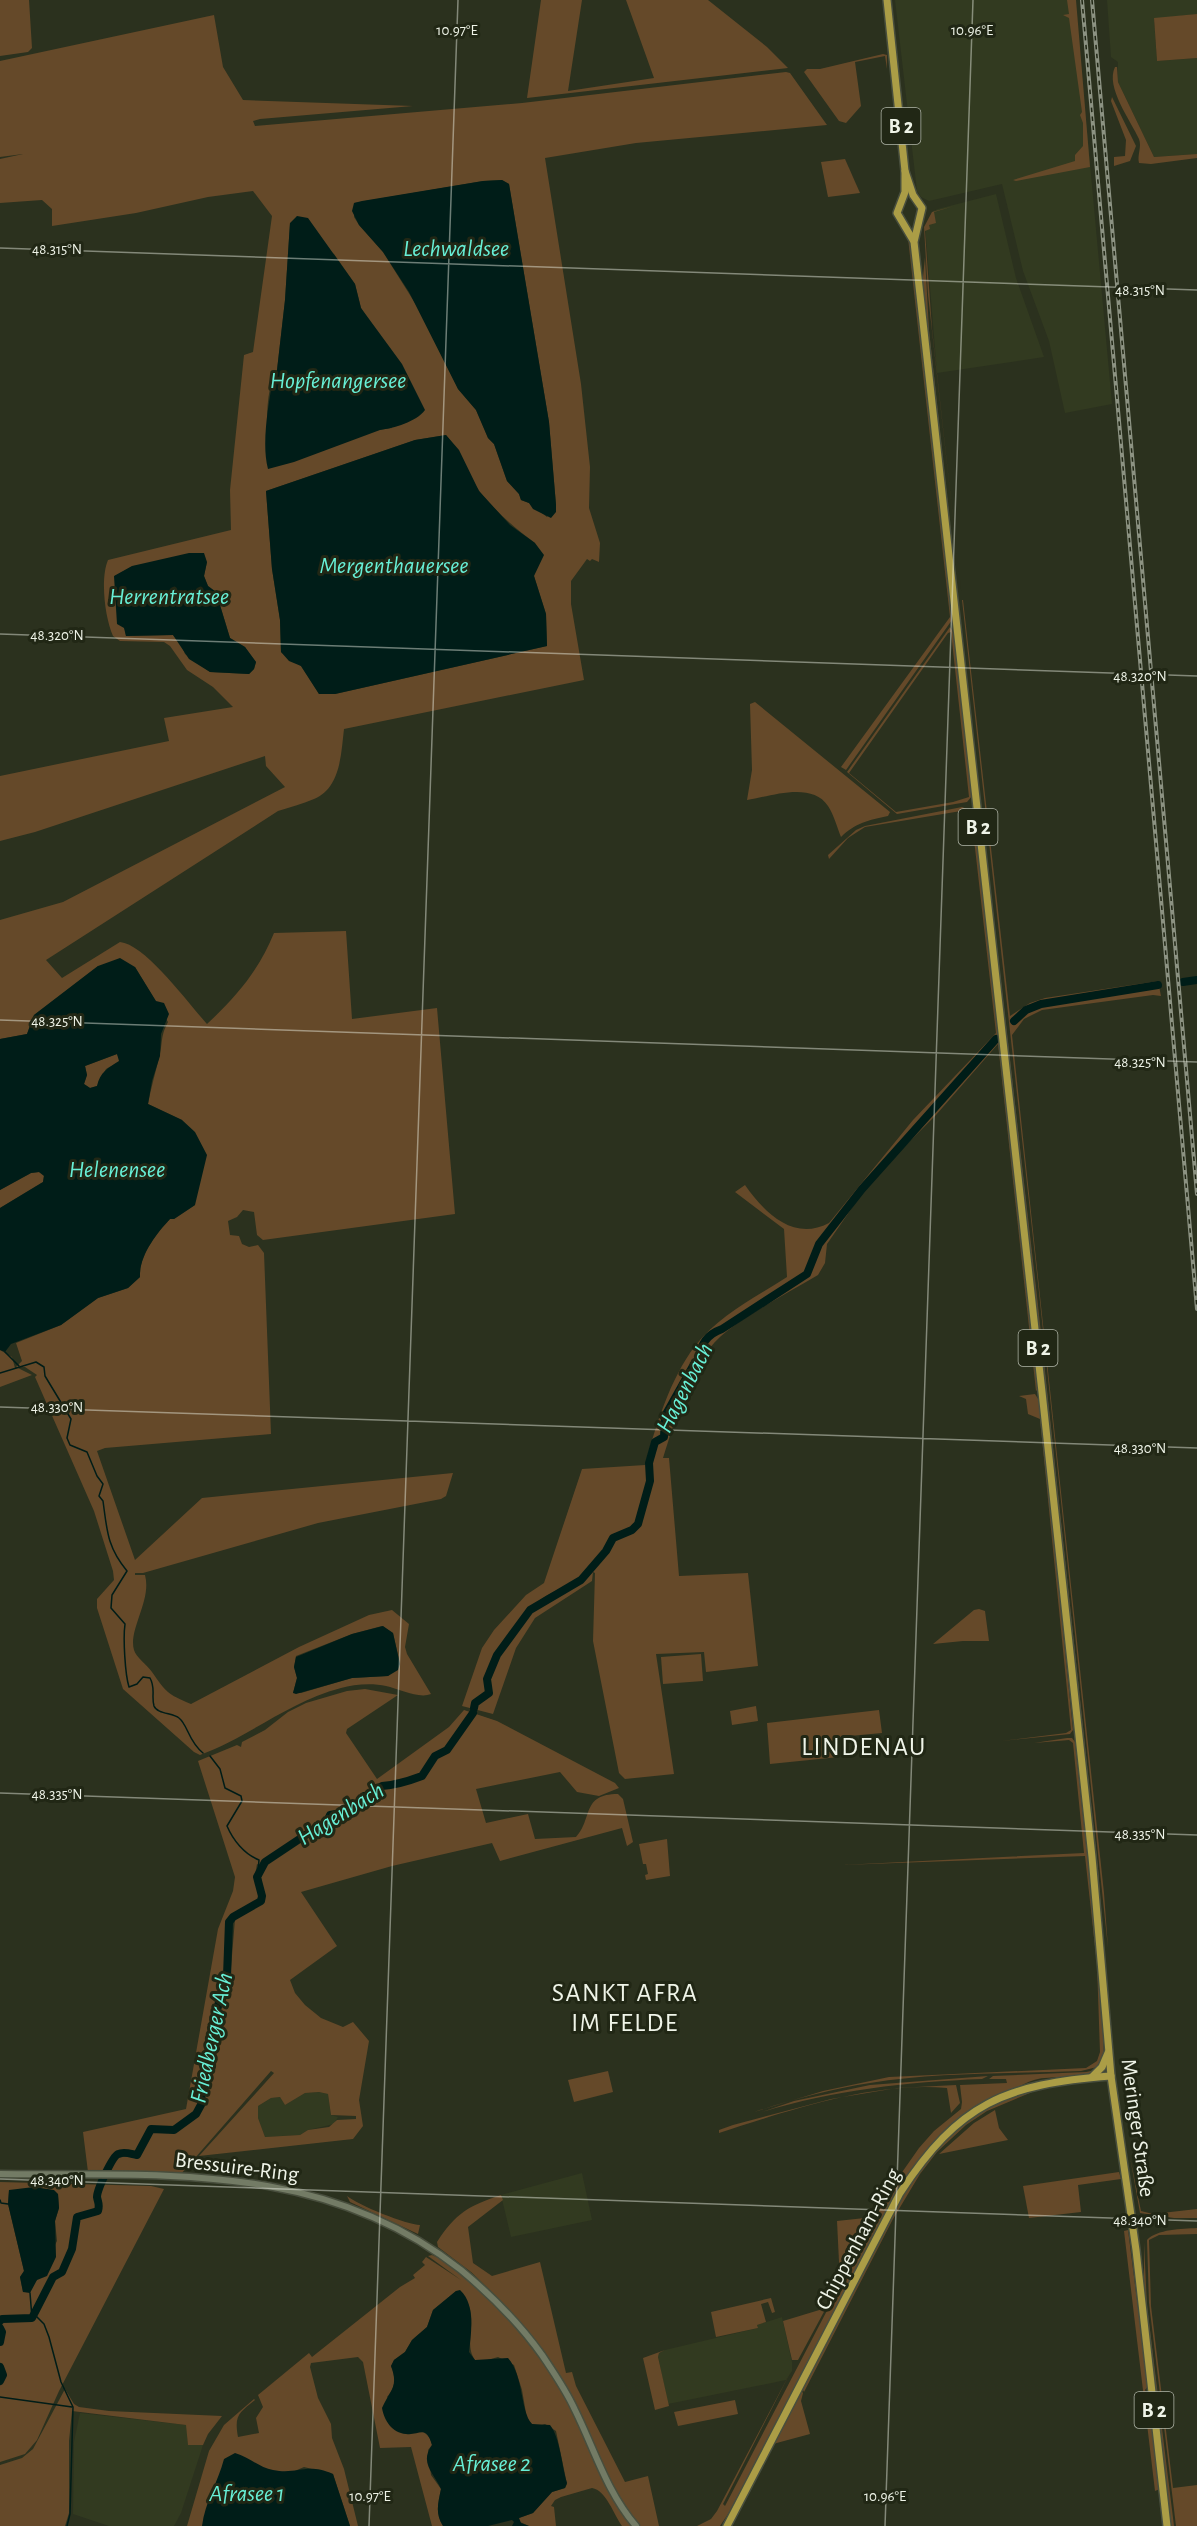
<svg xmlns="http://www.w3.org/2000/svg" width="1197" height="2526" viewBox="0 0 1197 2526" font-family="'Alegreya Sans',sans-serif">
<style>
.built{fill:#323a20}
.green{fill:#654929;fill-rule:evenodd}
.water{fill:#001d18;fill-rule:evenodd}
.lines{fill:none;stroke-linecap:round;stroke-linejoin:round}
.stream{stroke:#001d18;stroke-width:1.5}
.river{stroke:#001d18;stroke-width:8}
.secondary-casing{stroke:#484e3d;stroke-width:9}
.primary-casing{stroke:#484e3d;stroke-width:10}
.secondary{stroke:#737b65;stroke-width:6}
.primary{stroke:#ab9d46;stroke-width:7}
.rail-casing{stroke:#8c9282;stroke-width:4}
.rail{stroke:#212715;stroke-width:1.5;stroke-dasharray:4.5;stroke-linecap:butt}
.ticks{fill:none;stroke:#eff4e8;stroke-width:1.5;stroke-opacity:0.45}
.labels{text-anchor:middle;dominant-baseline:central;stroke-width:6;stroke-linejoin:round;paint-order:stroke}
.shield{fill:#212715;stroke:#b1b6a9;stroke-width:1.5}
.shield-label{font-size:21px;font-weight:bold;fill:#eff4e8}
.street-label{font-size:22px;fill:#eff4e8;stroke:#212715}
.water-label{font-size:24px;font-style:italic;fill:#67efd6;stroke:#212715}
.quarter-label{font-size:26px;letter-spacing:1.5px;fill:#eff4e8;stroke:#212715}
.ticks-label{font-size:15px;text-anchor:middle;fill:#eff4e8;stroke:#212715;stroke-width:6;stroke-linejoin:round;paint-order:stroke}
</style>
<rect width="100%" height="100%" fill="#2b311e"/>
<!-- built -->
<g class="built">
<path d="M895 0H1075L1112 404 1065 413 1049 341 1023 271 1002 184 929 201 921 197 917 191Z"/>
<path d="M1107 0H1197V14L1154 19 1157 61 1197 58V154L1154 157 1118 82V62L1111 57Z"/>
<path d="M996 194 1016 278 1044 357 937 373 925 226 933 211 938 209Z"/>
<path d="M319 2092 328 2094 331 2115 338 2117 334 2124 308 2130 300 2135 265 2137 258 2118V2106L271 2098 280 2097 285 2105 305 2093Z"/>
<path d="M582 2173 592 2220 511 2237 501 2195Z"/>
<path d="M782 2317 792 2362V2371L786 2380 668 2404 658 2357 659 2353 665 2350 758 2328 757 2325Z"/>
<path d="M80 2413 187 2425 188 2444 203 2445 181 2513 174 2526H109L73 2514 74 2442Z"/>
</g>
<!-- green -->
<g class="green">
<path d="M0 0H29L32 48 28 52 0 56Z"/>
<path d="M541 0H582L568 91 654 78 626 0H708L767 47 788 68 527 98Z"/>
<path d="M1067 0H1076L1090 167 1016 181 1013 180 1075 161V155L1083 146V123L1080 115 1082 112 1069 18 1063 15 1069 14Z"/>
<path d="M1197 14V58L1157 61 1154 18Z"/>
<path d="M214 15 223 67 243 100 413 106 260 119 253 121 255 126 522 103 786 72 790 73 827 125 636 143 545 158 581 384 590 467 589 508 600 543 599 562 592 559 590 561 587 559 571 581V604L584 680 344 729C341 753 341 788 314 799 302 804 290 807 278 811L46 960 62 978 120 942C145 944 189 1004 207 1024 236 997 259 970 274 933L346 931 352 1019 437 1008 455 1214 263 1240 257 1235 254 1212 243 1210 237 1217 228 1221 230 1235 239 1236 242 1244 249 1247 258 1245 264 1253 271 1434 105 1448 97 1451 135 1560 202 1498 453 1473 446 1496 441 1499 318 1523 143 1573H135V1575H145C152 1600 128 1630 134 1650 136 1657 147 1665 152 1672 166 1692 167 1694 191 1704L299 1647 369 1615 392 1610 409 1624 405 1647 407 1654 431 1694C419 1699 399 1689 386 1686 373 1683 354 1684 341 1688 288 1702 251 1736 200 1755L194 1752 123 1689 97 1608V1599L114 1580 113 1571 94 1511 35 1377 37 1375 25 1367H16L22 1361 16 1343 61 1325 98 1298 128 1288 140 1277C139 1256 156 1234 170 1219H174L195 1205 182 1120 148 1104C151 1088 155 1074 159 1058 163 1043 160 1037 168 1022L135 967 98 966 34 1015 27 1034 0 1039V920L63 902 285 787 266 766 265 756 35 832 0 841V776L169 741 164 718 233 707 213 687 187 670 170 646 164 642 120 641 113 636C105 618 100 579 108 560L231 530 230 490 244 355 253 352 272 216 253 191 208 197 136 213 52 226V209L42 200 0 203V159L23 154 0 157V61ZM502 180 509 184 549 422 556 505 547 517 529 503 521 500 519 494 507 481 494 444 488 438 476 410 458 389 420 311 383 252 359 225 354 217V203L483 181ZM290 223 334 254 355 284 361 308 374 329 392 428 267 447C267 423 265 390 277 370L285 300ZM446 435C462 454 467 473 480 492 496 512 515 528 535 543L534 576 546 614 547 646 335 694H319L301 666 281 652 280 620 272 569 266 491 415 440ZM207 562 204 576 208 586 216 592 230 638 245 647 256 662 254 669 249 674 210 672 185 654 181 644 173 635 126 636 115 576 133 566ZM382 1626 393 1633 400 1664 388 1676 352 1678 301 1693H293L297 1678 294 1667 296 1656 352 1634Z"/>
<path d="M883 54 887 55V69L885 56 855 62 861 106 846 123 839 121 804 72 807 69H820Z"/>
<path d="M1115 67H1117L1118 82 1154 157 1197 154V158L1151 164 1139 163C1137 155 1142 147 1139 139 1131 121 1105 87 1115 67Z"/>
<path d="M1112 97 1136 146 1130 161 1114 166V157L1125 156 1126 140 1111 101Z"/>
<path d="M845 159 860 193 828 197 821 162Z"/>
<path d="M954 206 934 212 936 223 929 225 930 229 925 231 932 329 962 598 928 295 924 227 932 212Z"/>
<path d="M906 235 910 238 952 620 846 770 841 767 950 617 908 238Z"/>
<path d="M925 257 929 330 958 598 922 287Z"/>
<path d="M962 600H963L1010 1016 1030 1003 1045 998 1158 981 1161 996 1153 995 1042 1010 1024 1019 1012 1035 1104 1893 1108 1948 1038 1283Z"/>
<path d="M950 627 954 634 972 796 967 802 897 814 847 772ZM951 632 969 797 953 802 896 812 849 773 948 633Z"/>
<path d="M755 702 890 812 888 816C869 820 855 823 841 837 837 827 834 815 828 806 812 781 771 796 747 800L752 770 750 704Z"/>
<path d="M962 807 969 810 977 844 1038 1389 1036 1391 998 1044 936 1115 884 1167 863 1192 827 1244 825 1263 818 1275C788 1293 754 1310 727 1331 691 1358 676 1418 663 1458H669L679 1576 748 1573 758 1666 706 1672 704 1652 656 1654 674 1774 625 1779 619 1773 593 1641 595 1573 593 1572 592 1581 535 1618 516 1648 493 1714 462 1706 482 1648 494 1630 526 1595 544 1583 582 1469 645 1465C656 1425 670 1379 695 1346 718 1316 756 1297 787 1277L784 1229 735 1192 745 1185C764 1212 793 1242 829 1223L913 1120 996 1033 975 848 967 810 865 827 848 838 829 859 828 855 856 830 865 826ZM587 1568 591 1570C582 1584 568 1588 554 1596 535 1608 518 1624 508 1646H506L507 1640C517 1626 526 1611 540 1600 555 1589 577 1584 587 1568Z"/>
<path d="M983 824 1037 1296 1098 1868 1104 1947Z"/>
<path d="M117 1054 120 1061 106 1069 97 1086 90 1088 84 1084 87 1075 85 1066Z"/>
<path d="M39 1172 44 1175 43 1182 0 1208V1190L31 1173Z"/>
<path d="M0 1350 12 1357 15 1368H18L32 1375 0 1387Z"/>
<path d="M1035 1394 1040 1402 1073 1730 1070 1734 1001 1741 1066 1733 1071 1730 1040 1419 1028 1414 1026 1399 1019 1396Z"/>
<path d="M979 1609 985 1611 989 1641H963L933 1644 974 1610Z"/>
<path d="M701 1654 703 1681 663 1684 661 1657Z"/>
<path d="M365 1689 398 1695 347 1729 346 1733 377 1779 449 1727 464 1710 497 1721 615 1783 619 1788 599 1796 577 1792 560 1772 476 1789 486 1823 528 1814 535 1839 576 1837C593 1819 581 1794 618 1794L623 1799 633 1842 627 1846 622 1828 500 1861 492 1843 392 1866 301 1892 337 1946 290 1980 295 1993 305 2005 321 2018 343 2027 353 2022 369 2041 359 2100 363 2126 353 2139 199 2156 274 2073 271 2071 181 2174 109 2172 116 2159 126 2156 138 2159 147 2139 154 2131 168 2133 179 2130 199 2113 209 2079 218 2020 230 1980 235 1919 265 1902 261 1877 267 1863 316 1830 330 1827 332 1817C346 1816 359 1816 362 1801L367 1797 376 1798 382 1788C392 1787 397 1784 406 1781 413 1779 419 1779 425 1776L424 1772 392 1785 380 1784 372 1794C356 1794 360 1800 351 1811L330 1814 324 1825 316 1827C303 1836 268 1853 261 1866L257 1864 255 1875 260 1900 230 1917 227 1922 225 1982 217 2007 210 2020 211 2035 207 2071 199 2090 198 2107 194 2114 173 2128H151L146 2131 135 2153C116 2150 113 2157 104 2173L88 2172 83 2132 186 2109 218 1929 233 1891 235 1877 198 1761 237 1745 241 1747 242 1742 265 1730 288 1712 306 1703 347 1691ZM319 2092 328 2094 331 2115 356 2116V2119L337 2120 329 2127 308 2130 300 2135 265 2137 258 2118V2106L271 2098 280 2097 285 2105 305 2093Z"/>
<path d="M756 1706 758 1721 732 1725 730 1711Z"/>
<path d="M879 1710 882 1733 839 1737V1757L770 1764 767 1723Z"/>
<path d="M1067 1738H1072L1075 1742 1100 1973 1104 2056 1101 2066 1081 2071C1011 2074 939 2072 870 2083 830 2089 791 2100 754 2112L823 2091 889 2077 1086 2068 1097 2061 1100 2052 1097 1965 1085 1856 842 1865 1084 1853 1073 1743 1069 1740 1034 1743Z"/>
<path d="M667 1839 670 1876 646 1880 645 1875 648 1874 646 1864H643L639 1844Z"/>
<path d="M1096 2070C1081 2081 1055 2075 1038 2079 1028 2081 1021 2086 1013 2089 956 2112 925 2147 893 2199L730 2511 720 2526H697L711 2519 717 2511 790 2373 723 2504 725 2506 891 2188 919 2148 934 2131 961 2109 962 2102 960 2085 1007 2083 1006 2079H989L993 2076 1086 2072Z"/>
<path d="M608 2071 613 2092 574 2102 568 2080Z"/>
<path d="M988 2076 982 2079C906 2082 834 2090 762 2112L794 2101 870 2085Z"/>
<path d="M956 2085 960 2103 951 2113 947 2088C874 2081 787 2111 719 2133V2130L733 2125 831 2099 897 2088Z"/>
<path d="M1037 2090 987 2111 966 2125 937 2152 920 2174 893 2219 804 2392 802 2388C821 2350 841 2312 861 2274 894 2211 924 2142 990 2106 1005 2098 1020 2092 1037 2090Z"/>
<path d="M995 2110 999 2128 1008 2140 939 2154 974 2123Z"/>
<path d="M1130 2157 1141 2211 1153 2214 1197 2209V2218H1174L1140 2213Z"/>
<path d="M1119 2172 1121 2179 1078 2185 1081 2212 1029 2218 1023 2186Z"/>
<path d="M0 2182 151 2186 164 2189 59 2391 37 2440 25 2454 0 2462ZM9 2190 58 2194 59 2208 55 2221 57 2241 37 2280 23 2292 20 2277 24 2271 8 2204Z"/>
<path d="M501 2195 503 2200 468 2227 473 2263 492 2276 540 2262 566 2373 572 2372 576 2386 625 2482 648 2476 659 2526H639L612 2485 580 2413 560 2376 544 2351 499 2299 471 2272 438 2247 437 2242C456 2213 468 2206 501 2195Z"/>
<path d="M347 2196C358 2205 407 2225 420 2225L418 2234 350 2202Z"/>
<path d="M874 2217 840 2282 837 2221Z"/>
<path d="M1197 2228V2234L1159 2235 1149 2240 1151 2306 1173 2488 1197 2485V2526H1176L1149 2303 1147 2240C1157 2229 1182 2229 1197 2228Z"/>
<path d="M1128 2230 1148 2386 1145 2390 1149 2398 1160 2489 1155 2491 1124 2231Z"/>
<path d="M1144 2242 1147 2306 1174 2526H1170L1144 2300Z"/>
<path d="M432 2255C447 2261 460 2274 472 2284 516 2318 552 2366 575 2416 593 2454 608 2491 631 2526H622C614 2515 606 2490 592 2488L561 2497 555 2500 551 2506 554 2507 556 2526H529L518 2521 519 2518 533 2513 552 2492 565 2488 567 2484 556 2431 545 2424 539 2426 532 2424 527 2419 522 2390 514 2365 498 2357 484 2361 475 2360C464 2345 476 2324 469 2306 466 2301 460 2295 456 2291L433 2310 427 2327 412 2340 405 2352 394 2360 391 2366C396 2379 396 2386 387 2397L418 2431C426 2432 430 2436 432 2445L428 2450 431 2475 441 2489C438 2504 435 2513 443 2526H432L411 2447 380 2448 363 2362 358 2357 311 2363 310 2367 318 2398 331 2424 332 2438 344 2469 358 2526H350L333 2474 304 2467 290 2473 282 2526H187L209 2451 224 2425 254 2399 255 2400C239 2413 234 2415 238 2437L259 2433 256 2418 263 2407 258 2395 309 2353 312 2357 400 2287 415 2278 413 2275 425 2265 422 2262 426 2257 461 2280 428 2256Z"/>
<path d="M771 2298 775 2312 772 2313 768 2302 761 2304 766 2322 757 2325 758 2328 716 2337 711 2312Z"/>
<path d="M826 2308 798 2360H792L783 2321Z"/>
<path d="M665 2350 659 2353 658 2357 669 2406 655 2410 643 2358Z"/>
<path d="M65 2389 74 2404 79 2407 109 2411 222 2416 208 2434 203 2445H188L186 2425 72 2411 69 2441V2513L65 2526H0V2465L22 2458 33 2449Z"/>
<path d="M801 2390 803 2393 801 2401 810 2434 773 2444Z"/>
<path d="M735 2400 738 2414 678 2426 674 2412Z"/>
</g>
<!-- water -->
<g class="water">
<path d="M502 180 509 184 549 422 556 505V512L551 518 533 509 529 503 521 500 519 494 507 481 494 444 488 438 476 410 458 389 409 292 383 252 359 225 352 211 354 203 362 201 483 181Z"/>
<path d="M297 216 308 218 355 284 361 308 402 364 425 410C416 422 394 428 380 430L294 462 268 469C261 443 269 403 273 377L277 370 285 300 290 223Z"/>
<path d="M446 435 459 450 479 491 510 525 535 543 544 555 534 576 546 614 547 646 335 694H319L301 666 289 661 281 652 280 620 272 569 266 491 415 440Z"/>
<path d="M189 553H204L207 562 204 576 208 586 216 592 230 638 245 647 256 662 254 669 249 674 210 672 189 659 173 635 126 636 124 628 117 624 114 576 132 566Z"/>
<path d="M120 958 135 967 156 1001 164 1003 169 1014 161 1034 160 1056 152 1081 148 1104 182 1120 195 1132 207 1155 195 1205 174 1219H170C156 1234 139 1256 140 1277L128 1288 98 1298 61 1325 11 1344 5 1352 0 1350V1208L43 1182 44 1176 39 1172 31 1173 0 1190V1039L27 1034 34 1015 98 966ZM117 1054 119 1061C108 1068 100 1072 97 1086L90 1088 84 1084 87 1075 85 1066Z"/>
<path d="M383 1626 393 1633 400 1664 398 1670 388 1676 352 1678 296 1694 293 1693 297 1678 294 1667 296 1657 352 1634Z"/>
<path d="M34 2187 54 2190 58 2194 59 2208 55 2221 56 2257 47 2276 37 2280 30 2293 23 2292 20 2277 24 2271 8 2204 9 2190Z"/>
<path d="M460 2290C476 2304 471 2334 469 2352L475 2360 508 2358C524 2376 520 2411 532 2424L550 2425C560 2437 562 2467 567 2483L565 2488 552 2492 533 2513 519 2518 521 2523 529 2526H512L514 2522 512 2520 488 2526H443C435 2513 438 2504 441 2489 434 2473 419 2463 432 2445 426 2424 419 2436 406 2434 392 2433 384 2420 382 2408 390 2390 399 2387 391 2366L394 2360 405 2352 412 2340 427 2327 433 2310 456 2291Z"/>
<path d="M235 2453C249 2457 260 2468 273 2470 298 2475 306 2462 333 2474L350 2526H202C205 2502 218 2482 224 2459Z"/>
</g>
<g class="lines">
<!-- stream -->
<g class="stream">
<path d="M5 1352 19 1366"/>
<path d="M0 1373 36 1362 44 1367 45 1376 71 1419 67 1438 70 1445 87 1452 97 1476 103 1484 99 1496 103 1501C107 1530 107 1547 127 1571L112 1595 111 1608 125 1624C123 1638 125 1674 129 1687L137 1684 143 1677 150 1678C156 1689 151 1695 154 1706 157 1714 173 1713 179 1718 188 1725 188 1741 203 1753"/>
<path d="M210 1756 220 1769 225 1788 241 1796 242 1801 227 1826C233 1840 244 1854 259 1860L258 1871"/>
<path d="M0 2200 1 2203 8 2204"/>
<path d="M30 2293 32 2318"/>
<path d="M34 2314 44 2324 49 2337 61 2382 73 2407 70 2514 67 2526"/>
<path d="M0 2397 72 2407"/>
</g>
<!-- river -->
<g class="river">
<path d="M1183 982 1197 980"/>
<path d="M1014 1021 1026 1010 1041 1004 1158 985"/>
<path d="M474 1708 475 1703 489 1693 487 1679 497 1655 530 1610 581 1580 606 1551 613 1538 632 1530 638 1524 650 1481 649 1463 655 1442 664 1437 665 1416 693 1366 700 1359C700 1344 708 1334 722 1329L807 1274 819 1244 862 1189 996 1039"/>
<path d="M0 2321 2 2319 32 2318 53 2277 62 2272 72 2249 77 2217 98 2211C100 2204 98 2203 97 2197 97 2190 112 2157 118 2154 124 2151 131 2154 137 2155L151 2129 174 2130 196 2114 202 2103 201 2092 208 2071 214 2019 227 1976 229 1922 233 1917 261 1901 262 1896 257 1877 265 1862 316 1828 325 1827 330 1815 354 1811 364 1796 372 1797 382 1786C395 1785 409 1781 422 1776L435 1756 447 1750 473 1713"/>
<path d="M0 2328 2 2332 0 2342"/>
<path d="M0 2367 3 2375 0 2381"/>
</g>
<defs>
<path id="secondary" d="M0 2174C165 2176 323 2161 461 2270 491 2295 519 2323 542 2355 554 2373 566 2390 575 2410 594 2448 607 2493 636 2526"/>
<g id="primary">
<path d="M887 0 905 171V192L897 213 913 240"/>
<path d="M905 171 913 195 922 208 914 242 921 304 1042 1392 1092 1857 1111 2076 1136 2250 1167 2526"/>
<path d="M1092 2077 1102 2067 1108 2053"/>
<path d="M727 2526 900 2193C959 2103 1005 2084 1111 2076"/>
</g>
</defs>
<!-- secondary casing -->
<use href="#secondary" class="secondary-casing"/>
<!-- primary casing -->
<use href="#primary" class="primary-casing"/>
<!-- secondary -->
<use href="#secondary" class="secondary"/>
<!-- primary -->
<use href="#primary" class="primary"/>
<defs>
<g id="rail">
<path d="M1082 0 1197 1309"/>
<path d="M1092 0 1197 1194"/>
</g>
</defs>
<!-- rail casing -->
<use href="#rail" class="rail-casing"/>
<!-- rail -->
<use href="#rail" class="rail"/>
</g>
<!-- ticks -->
<path class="ticks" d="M0 248 1197 290M0 634 1197 676M0 1020 1197 1062M0 1407 1197 1448M0 1793 1197 1835M0 2179 1197 2221M369 2526 458 0M885 2526 973 0"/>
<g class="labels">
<!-- shield labels -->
<g class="shield">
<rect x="881.5" y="108" width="39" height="36" rx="4.5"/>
<rect x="958.5" y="809" width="39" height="36" rx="4.5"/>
<rect x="1018.5" y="1330" width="39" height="36" rx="4.5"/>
<rect x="1134.5" y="2392" width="39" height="36" rx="4.5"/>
</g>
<g class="shield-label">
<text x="901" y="126">B 2</text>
<text x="978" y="827">B 2</text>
<text x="1038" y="1348">B 2</text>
<text x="1154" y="2410">B 2</text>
</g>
<!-- street labels -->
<g class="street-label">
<text transform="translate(1138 2128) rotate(82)">Meringer Straße</text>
<text transform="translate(237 2167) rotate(7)">Bressuire-Ring</text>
<text transform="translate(858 2239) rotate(-62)">Chippenham-Ring</text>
</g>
<!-- water labels -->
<g class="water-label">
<text x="456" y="249">Lechwaldsee</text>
<text x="338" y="381">Hopfenangersee</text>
<text x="394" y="566">Mergenthauersee</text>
<text x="169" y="597">Herrentratsee</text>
<text x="117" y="1170">Helenensee</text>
<text transform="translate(685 1388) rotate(-63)">Hagenbach</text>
<text transform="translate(341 1814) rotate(-32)">Hagenbach</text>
<text transform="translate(212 2038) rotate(-78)">Friedberger Ach</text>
<text x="492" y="2464">Afrasee 2</text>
<text x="247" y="2494">Afrasee 1</text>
</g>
<!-- quarter labels -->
<g class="quarter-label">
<text x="864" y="1747">LINDENAU</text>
<text x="625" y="1993">SANKT AFRA<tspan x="625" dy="30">IM FELDE</tspan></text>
</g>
</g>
<g class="ticks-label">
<text x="457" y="35">10.97°E</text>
<text x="972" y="35">10.96°E</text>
<text x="57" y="254">48.315°N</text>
<text x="1140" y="295">48.315°N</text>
<text x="57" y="640">48.320°N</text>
<text x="1140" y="681">48.320°N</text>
<text x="57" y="1026">48.325°N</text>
<text x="1140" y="1067">48.325°N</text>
<text x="57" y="1412">48.330°N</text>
<text x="1140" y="1453">48.330°N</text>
<text x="57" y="1799">48.335°N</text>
<text x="1140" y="1839">48.335°N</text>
<text x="57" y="2185">48.340°N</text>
<text x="1140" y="2225">48.340°N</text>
<text x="370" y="2501">10.97°E</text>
<text x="885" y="2501">10.96°E</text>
</g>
</svg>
